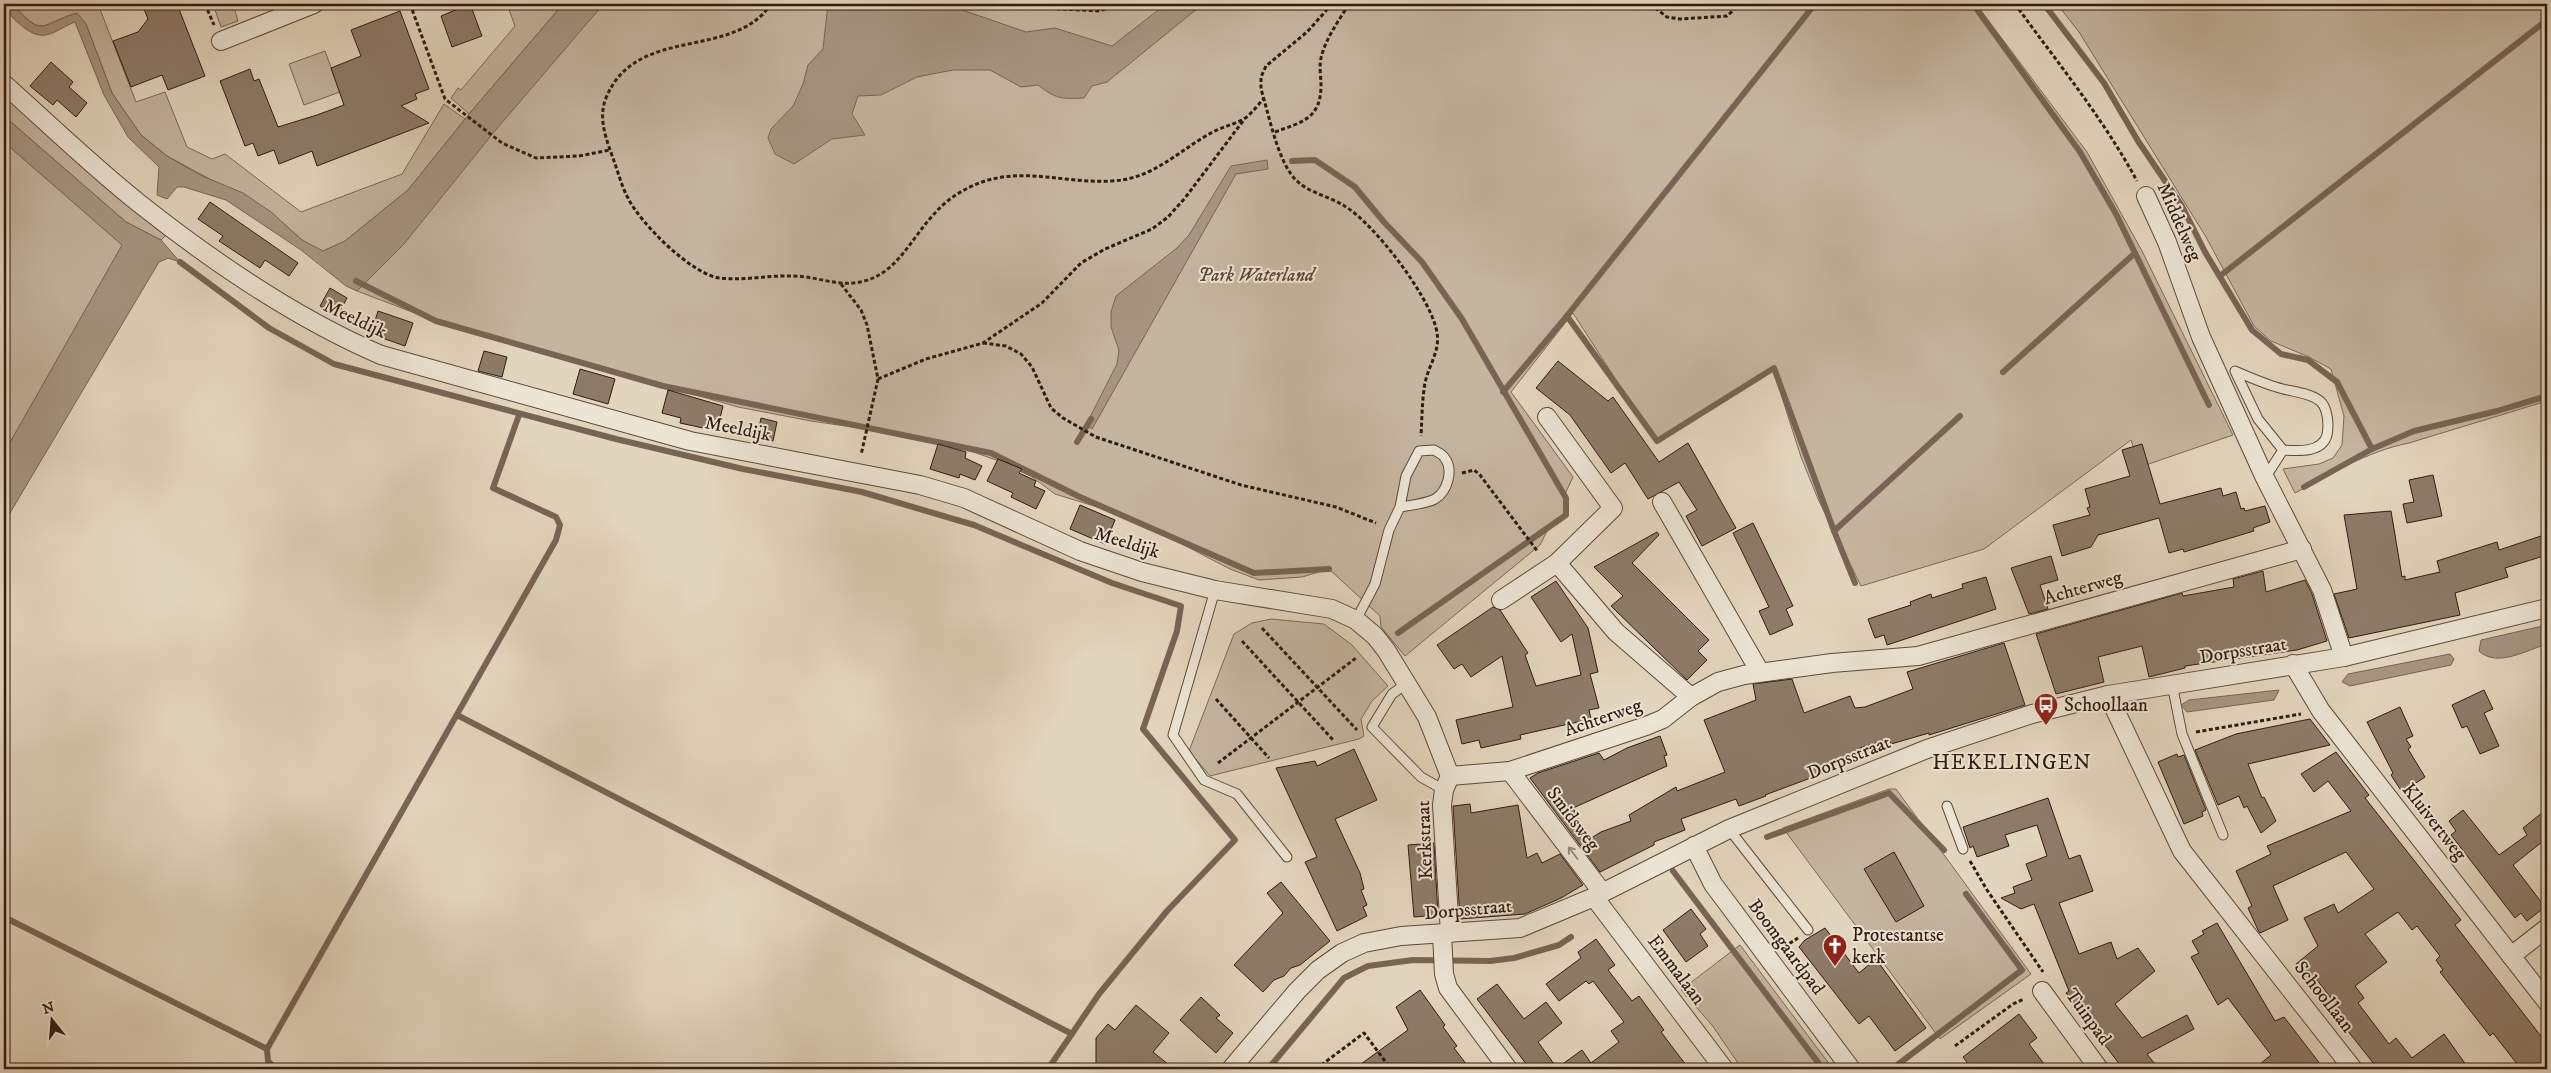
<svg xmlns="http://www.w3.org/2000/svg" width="2551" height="1073" viewBox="0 0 2551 1073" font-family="'IM FELL DW Pica',serif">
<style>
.green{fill:#c4b59f;stroke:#7a6857}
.water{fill:#a69582;stroke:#776454}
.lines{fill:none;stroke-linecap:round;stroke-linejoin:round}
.stream{stroke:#776454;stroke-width:6}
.building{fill:#8d7b69;stroke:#311a0f}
.service-casing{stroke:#5d493a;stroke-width:11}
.minor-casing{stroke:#5d493a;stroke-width:20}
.path{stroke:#311a0f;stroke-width:3;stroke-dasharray:4 2.5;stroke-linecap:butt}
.service{stroke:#ece4d4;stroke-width:9}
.minor{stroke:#ece4d4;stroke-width:18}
.oneway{stroke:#98897b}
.labels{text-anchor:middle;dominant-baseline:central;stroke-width:4;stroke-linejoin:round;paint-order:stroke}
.street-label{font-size:19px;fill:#311a0f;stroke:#ece4d4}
.park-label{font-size:19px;font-style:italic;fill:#5d483a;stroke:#ece4d4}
.poi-label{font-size:19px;fill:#311a0f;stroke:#ece4d4;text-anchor:start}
.quarter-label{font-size:21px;letter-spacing:1px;fill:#311a0f;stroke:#ece4d4}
</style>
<rect width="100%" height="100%" fill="#e2d5bd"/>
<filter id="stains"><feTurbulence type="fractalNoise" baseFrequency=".004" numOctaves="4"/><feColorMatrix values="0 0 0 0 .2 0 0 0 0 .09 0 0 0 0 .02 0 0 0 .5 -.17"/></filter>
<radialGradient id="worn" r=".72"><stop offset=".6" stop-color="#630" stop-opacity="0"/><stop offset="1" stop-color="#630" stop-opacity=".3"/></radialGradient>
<!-- green -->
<g class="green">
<path d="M13 4H98L136 102 165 92 187 147 212 159 225 154 301 212 402 174 444 104 465 119 408 190 345 241 323 251 317 250 302 240 271 212 167 156 141 135 112 93 86 24 77 13C39 24 44 39 13 4Z"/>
<path d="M213 4H233L238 21 221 27Z"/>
<path d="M507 4H563L469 114 451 98 458 88 461 90 515 26Z"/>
<path d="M589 4H1976L2087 152 2142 251 2233 435 2140 467 2131 440 1984 549 1861 586 1818 499 1801 457 1773 369 1660 442 1652 436 1573 313 1511 392 1573 477 1565 494 1566 515 1549 527 1540 545 1405 656 1381 627 1380 616 1329 569 1302 577 1259 580 1230 569 1130 517 1055 494 1032 477 999 461 962 448 887 432 811 421 738 407 436 321 357 291Z"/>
<path d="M2057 4H2547V401L2409 443C2368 451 2331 474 2295 493L2283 469 2319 464 2333 458 2342 445 2344 416 2331 369 2309 357 2271 341 2254 326 2206 237 2079 32Z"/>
<path d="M325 51 340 92 304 105 289 64Z"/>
<path d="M4 93 168 233 161 240 126 222 4 116Z"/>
<path d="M4 142 123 245 4 453Z"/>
<path d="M1271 619 1324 624 1352 645 1388 686 1372 701 1361 719 1364 736 1359 739 1210 776 1189 751 1234 634 1252 623Z"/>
<path d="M1889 789H1896L2031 974 1940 1039 1783 828Z"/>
<path d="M1740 945 1833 1069H1742L1712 1025 1681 990Z"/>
</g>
<!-- water -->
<g class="water">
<path d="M4 4H13C43 39 39 25 77 13L86 24 112 93 141 135 167 156 200 175 243 193 271 212 302 240 323 251 345 241 408 190 469 114 563 4H606L601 7 494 132 404 244 357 291 346 286 301 250 226 200 184 187H177L167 199 157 195 159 167 128 137 104 95 75 22C66 25 56 33 46 35 30 38 13 18 4 8Z"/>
<path d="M828 4H945L1026 32 1055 28 1112 46 1166 4H1203L1107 82 1092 86 1084 98C1061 99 1056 99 1038 85L1021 87 990 70H953L917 77 881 95 858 96 852 114 865 135 832 139 794 164 775 154 768 138 771 129 793 106 803 84 808 65 823 49Z"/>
<path d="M4 116 126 222 161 240 180 262 168 258 159 262 4 523V453L122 245 4 142Z"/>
<path d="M1267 160 1268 169 1236 174 1092 429 1086 425 1117 364 1119 350 1111 327V312L1116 296 1177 248 1189 235 1231 166Z"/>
<path d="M2547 625V644C2527 650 2497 668 2479 651L2481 640Z"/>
<path d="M2450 654 2454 659 2451 665 2350 686 2342 682 2348 674Z"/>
<path d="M2279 690 2274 700 2187 712 2181 705 2189 700Z"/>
</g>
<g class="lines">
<!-- stream -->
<g class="stream">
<path d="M1973 4 2080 152 2116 214 2209 405"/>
<path d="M2044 4 2104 83 2138 141 2182 206 2205 252 2252 330 2281 354 2308 360 2337 382 2372 449"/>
<path d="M1292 161 1315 160 1355 187 1384 222 1422 262 1462 319 1566 498V515L1398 633"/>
<path d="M180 262 269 328 334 364 616 439 743 469 862 492 974 525 1112 583 1181 606 1177 631 1143 729 1235 840 1167 911 1099 994 1048 1069"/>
<path d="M2220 276 2547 20"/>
<path d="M356 281 436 321 663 386 991 453 1080 497 1254 573 1329 569"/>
<path d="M1567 316 1657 441 1774 368 1834 531 1960 416"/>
<path d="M2003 372 2135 253"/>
<path d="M1503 392 1562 322 1815 4"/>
<path d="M1077 442 1091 419"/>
<path d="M2304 487 2372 449 2414 431 2497 411 2547 396"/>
<path d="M1834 531 1855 583"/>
<path d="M457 715 1072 1034"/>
<path d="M1767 837 1889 793 1944 850"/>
<path d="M1673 871 1823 1069"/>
<path d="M4 917 267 1049"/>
<path d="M276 1069 268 1061 267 1049 556 540 560 525 556 517 493 488 519 415"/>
<path d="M1268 1069 1344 978 1368 966 1413 960 1490 961 1514 958 1559 945 1571 937"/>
<path d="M1892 1069 2022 970 1966 894"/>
</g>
</g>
<!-- building -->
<g class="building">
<path d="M142 4H177L205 76 168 90 162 75 131 87 113 41 138 32 148 19Z"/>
<path d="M470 4 482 36 452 47 441 16Z"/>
<path d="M400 11 429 89 415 94 417 99 401 106 429 123 317 166 312 151 279 164 274 150 258 156 253 143 245 146 220 81 250 69 254 81 259 79 278 127 317 115 344 105 331 68 361 56 351 30Z"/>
<path d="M51 62 73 82 69 87 87 103 76 117 57 100 53 105 30 86Z"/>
<path d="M210 202 298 263 289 276 265 260 260 268 219 241 223 236 198 219Z"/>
<path d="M330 288 347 298 338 315 320 306Z"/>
<path d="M378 311 413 323 405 346 371 334Z"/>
<path d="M484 351 507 357 502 377 478 371Z"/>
<path d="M1558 361 1608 401 1613 397 1659 462 1688 443 1736 528 1702 546 1686 516 1697 510 1679 482 1648 499 1625 463 1611 473 1570 415 1536 388Z"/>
<path d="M580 369 615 379 608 404 573 394Z"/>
<path d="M668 390 723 406 717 431 680 423 681 418 662 413Z"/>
<path d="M761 418 777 422 773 441 757 437Z"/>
<path d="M938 444 966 452 965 458 982 466 975 480 960 474 959 478 930 469Z"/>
<path d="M2142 444 2160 504 2221 488 2223 496 2236 492 2241 509 2244 508 2245 511 2265 506 2270 522 2253 528 2254 531 2184 552 2183 549 2169 553 2159 518 2098 535 2091 547 2062 556 2053 525 2090 515 2087 508 2090 507 2085 489 2130 476 2122 450Z"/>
<path d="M998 459 1022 469 1019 473 1036 481 1034 486 1045 491 1036 509 1011 497 1013 493 987 481Z"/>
<path d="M2433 475 2442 516 2407 523 2403 504 2414 502 2409 480Z"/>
<path d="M1080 505 1115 520 1105 544 1070 529Z"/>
<path d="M2391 511 2402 577 2405 576V580L2440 572 2437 561 2497 542 2499 550 2547 534V555L2505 568 2508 577 2455 593 2460 615 2349 638 2334 594 2357 589 2344 515Z"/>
<path d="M1753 523 1793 606 1786 609 1793 625 1770 635 1759 611 1769 607 1733 533Z"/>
<path d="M1657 532 1659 535 1632 563 1709 640 1698 651 1707 660 1687 680 1611 606 1623 596 1594 567Z"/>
<path d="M2051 556 2058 580 2040 585 2048 609 2029 614 2011 568Z"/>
<path d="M2263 571 2266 592 2305 580 2312 594 2327 641 2297 650 2185 666V668L2149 677 2142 646 2098 657 2104 682 2056 694 2036 634 2182 593 2183 596 2234 587 2233 579Z"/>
<path d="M1986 577 1996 609 1887 645 1884 635 1875 638 1868 619 1911 605 1910 602 1931 594 1932 598 1963 588 1962 584Z"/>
<path d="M1556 581 1588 628 1598 672 1590 674 1599 708 1589 710 1591 719 1520 735 1521 739 1481 748 1479 740 1462 744 1456 720 1513 707 1502 656 1471 677 1462 664 1454 669 1437 645 1493 607 1500 610 1528 653 1525 655 1536 686 1581 675 1572 634 1561 642 1531 597Z"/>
<path d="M2004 643 2025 705 1929 735V733L1891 744 1889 739 1857 749 1859 754 1822 768 1824 773 1765 795 1766 796 1739 806 1736 799 1681 819 1685 830 1654 842V845L1600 872 1530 778 1538 773 1599 753 1604 760 1627 748 1660 736 1667 755 1664 756 1667 766 1573 808 1588 840 1601 832 1631 821 1629 815 1676 787 1677 791 1725 772 1704 720 1756 700 1753 684 1792 679 1804 713 1850 696 1855 708 1865 707 1913 689 1907 672Z"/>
<path d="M2484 690 2493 709 2484 713 2499 746 2480 754 2467 726 2462 728 2452 705Z"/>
<path d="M2400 707 2413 736 2406 739 2411 747 2408 749 2425 777 2402 792 2391 775 2393 773 2367 722Z"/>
<path d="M2310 719 2330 745 2248 764 2262 798 2264 797 2276 821 2261 833 2247 806 2244 808 2239 796 2218 805 2195 750 2236 734Z"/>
<path d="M1354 749 1377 800 1335 819 1360 873 1364 889 1361 890 1367 905 1363 907 1367 916 1337 931 1305 862 1317 857 1276 768 1315 761 1317 766Z"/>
<path d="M2336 752 2369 795 2365 798 2461 920 2455 925 2547 1044V1069H2521L2493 1033 2490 1036 2440 972 2443 970 2436 960 2440 956 2417 926 2412 930 2398 912 2365 934 2387 962 2355 986 2364 998 2358 1003 2389 1044 2396 1038 2412 1058 2444 1034 2469 1069H2378L2336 1016 2341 1011 2317 980 2312 985 2296 964 2318 946 2304 918 2334 904 2338 913 2374 889 2346 852 2273 886 2288 920 2260 933 2258 930 2248 908 2252 906 2236 871 2271 854 2267 846 2351 811 2328 781 2314 792 2301 774Z"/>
<path d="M2177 754 2178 757 2184 755 2206 810 2202 812 2203 816 2184 824 2158 762Z"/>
<path d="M2048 798 2069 859 2080 855 2093 891 2059 903 2079 954 2111 942 2117 959 2138 948 2155 971 2115 1004 2142 1038 2187 1015 2194 1029 2147 1054 2159 1069H2123L2066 993 2069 991 2034 904 2021 909 2001 898 2015 893 2013 887 2032 880 2026 864 2047 856 2037 825 2005 835 2009 846 1977 857 1973 846 1970 848 1963 827Z"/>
<path d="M1470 804 1471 813 1518 805 1527 858 1537 853 1542 863 1560 854 1583 885 1561 898 1525 914 1460 919 1453 806Z"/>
<path d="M2547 809V838L2513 865 2545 907 2527 921 2521 913 2515 918 2451 835 2456 831 2449 821 2463 810 2499 855 2527 835 2523 828Z"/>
<path d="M1434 843 1438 915 1414 917 1408 845Z"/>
<path d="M1894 852 1924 906 1896 922 1864 869Z"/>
<path d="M1281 882 1330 941 1300 965 1291 968 1284 976 1274 980 1263 992 1234 965 1283 913 1267 893Z"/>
<path d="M1691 909 1706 929 1700 934 1708 946 1686 962 1663 930Z"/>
<path d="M2217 923 2275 1021 2284 1017 2324 1069H2254L2271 1055 2228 998 2218 1005 2191 957 2199 953 2192 941 2204 934 2202 931Z"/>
<path d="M1825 928 1859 973 1876 959 1926 1028 1895 1051 1869 1016 1859 1024 1799 947 1805 940Z"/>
<path d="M1596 939 1615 965 1608 970 1632 1001 1639 996 1664 1030 1661 1032 1689 1069H1530L1477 999 1497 984 1524 1019 1546 1002 1562 1023 1538 1042 1557 1068 1582 1050 1591 1063 1619 1042 1611 1031 1624 1022 1593 981 1589 984 1586 981 1559 1001 1546 984 1581 958 1578 952Z"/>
<path d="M1420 990 1445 1025 1443 1027 1457 1046 1454 1048 1470 1069H1354L1408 1030 1396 1007Z"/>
<path d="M1201 997 1220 1015 1216 1018 1233 1033 1216 1053 1180 1020Z"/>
<path d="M1136 1005 1169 1033 1153 1052 1174 1069H1096V1038L1108 1024 1115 1030Z"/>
<path d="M2019 1014 2037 1038 2029 1044 2048 1069H1972L1963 1057Z"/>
</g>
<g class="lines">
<defs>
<g id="service">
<path d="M2265 478 2283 450C2298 451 2322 453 2327 435 2329 425 2328 408 2320 401 2310 393 2295 392 2283 389 2267 385 2251 378 2235 371L2258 419 2283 450"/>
<path d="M1215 590 1173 735 1204 780 1237 794 1287 857"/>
<path d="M1356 620 1375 584 1389 530 1400 507 1406 476 1419 451 1434 450C1437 452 1442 454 1444 457 1454 469 1448 491 1435 499 1425 504 1412 505 1400 507"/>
<path d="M1406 684 1392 694 1372 727 1421 777 1444 790"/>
<path d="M2172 684 2182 734 2223 835"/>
<path d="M1947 806 1963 849"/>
<path d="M1729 829 1808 930"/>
</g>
<g id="minor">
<path d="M221 41 314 4"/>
<path d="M4 84C49 124 93 167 140 204 212 261 297 319 381 355L690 441 920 485 964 498 1080 551 1142 572 1215 590 1332 609 1356 620 1375 636 1386 650 1427 717 1450 776"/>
<path d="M2146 196 2167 242 2201 337 2265 478 2322 590 2344 657"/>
<path d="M1547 417 1613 508 1557 563 1616 632 1691 697"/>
<path d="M1662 502 1760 672"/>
<path d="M1501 600 1557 563"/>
<path d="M2293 664 2321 711 2547 1002"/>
<path d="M2108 695 2182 851 2353 1069"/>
<path d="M1510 771 1602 892"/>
<path d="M1450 776 1510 771 1646 726 1663 719 1691 697 1718 682 1744 675 1832 663 1918 656 2302 549"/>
<path d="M1450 776 1444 790 1442 805 1450 933"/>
<path d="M1694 846 1713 884 1851 1069"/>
<path d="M1594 897 1724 1069"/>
<path d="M1442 934 1444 974 1448 988 1508 1069"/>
<path d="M2511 956 2547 928"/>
<path d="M2042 991 2099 1069"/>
<path d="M1231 1069 1297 991 1318 970 1342 953 1364 943 1401 936 1520 928 1594 897 1729 829 1927 749 2032 714 2108 695 2344 657 2547 608"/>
</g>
</defs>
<!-- service casing -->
<use href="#service" class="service-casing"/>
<!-- minor casing -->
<use href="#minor" class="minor-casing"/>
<!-- path -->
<g class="path">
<path d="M205 4 214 25"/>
<path d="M410 4 445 99 502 143 536 158 579 156 610 150"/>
<path d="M771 4C733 61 636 24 606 98 597 120 608 143 615 164 619 175 622 187 628 198 640 223 692 275 720 278 744 281 769 275 793 276 816 276 838 287 860 282 897 275 911 238 935 213 947 199 965 188 982 182 1025 167 1068 184 1112 181 1150 179 1173 156 1204 137 1216 129 1229 126 1242 120 1250 116 1258 105 1264 98"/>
<path d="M1018 4 1024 7 1100 11 1117 4"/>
<path d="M1332 4 1307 32 1266 66 1261 77V89C1269 115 1277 158 1294 178 1306 192 1328 196 1343 205 1374 223 1427 293 1436 328 1442 350 1429 363 1425 383 1422 400 1422 418 1421 436"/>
<path d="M1650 4 1667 17 1680 19 1727 16 1740 4"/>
<path d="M2015 4C2057 62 2103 118 2137 181"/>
<path d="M1275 132C1302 122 1321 119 1321 85 1321 77 1319 66 1321 58 1325 40 1339 20 1349 4"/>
<path d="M841 284 861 310 867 325 878 379 861 455"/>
<path d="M983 343 1006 346 1021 354 1032 367 1051 408 1063 418 1096 437 1241 485 1336 507 1376 523"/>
<path d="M878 379 926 359 983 343 1042 303 1081 263 1105 249 1152 229 1168 217 1185 198 1243 121"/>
<path d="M1462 473 1474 470 1480 475 1538 552"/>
<path d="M1262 628 1357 730"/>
<path d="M1242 641 1334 741"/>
<path d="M1216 699 1269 758"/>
<path d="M2196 732 2301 714"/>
<path d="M1218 763 1356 658"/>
<path d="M1970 861 1987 890 2043 972"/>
<path d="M1784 947 1798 938"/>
<path d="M1955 1046 2013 1004 2024 999"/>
<path d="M1316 1069 1364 1033 1391 1069"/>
</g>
<!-- service -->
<use href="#service" class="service"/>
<!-- minor -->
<use href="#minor" class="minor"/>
</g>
<!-- one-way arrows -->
<defs><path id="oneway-shaft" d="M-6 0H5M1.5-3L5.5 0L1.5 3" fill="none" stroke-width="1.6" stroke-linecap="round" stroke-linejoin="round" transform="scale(1.25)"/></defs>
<use class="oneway" href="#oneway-shaft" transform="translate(1573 853) rotate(-127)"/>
<!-- icons -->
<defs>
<symbol id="bus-pin" viewBox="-11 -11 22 30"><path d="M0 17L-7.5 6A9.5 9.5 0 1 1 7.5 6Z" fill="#8f2418" stroke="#ece4d4"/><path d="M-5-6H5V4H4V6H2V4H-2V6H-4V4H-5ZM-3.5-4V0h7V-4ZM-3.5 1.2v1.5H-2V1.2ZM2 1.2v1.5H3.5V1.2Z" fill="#fff"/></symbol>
<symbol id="church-pin" viewBox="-11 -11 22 30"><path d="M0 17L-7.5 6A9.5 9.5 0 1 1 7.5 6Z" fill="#8f2418" stroke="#ece4d4"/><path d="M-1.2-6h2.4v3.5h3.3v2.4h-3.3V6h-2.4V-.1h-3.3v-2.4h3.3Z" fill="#fff"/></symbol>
</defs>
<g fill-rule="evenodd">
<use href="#bus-pin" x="2032" y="691" width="28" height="38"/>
<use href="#church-pin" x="1821" y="932" width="28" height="38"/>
</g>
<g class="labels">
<!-- street labels -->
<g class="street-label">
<text transform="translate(2179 222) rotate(66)">Middelweg</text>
<text transform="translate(355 319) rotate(25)">Meeldijk</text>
<text transform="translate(738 429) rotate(11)">Meeldijk</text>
<text transform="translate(1127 543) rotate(17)">Meeldijk</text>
<text transform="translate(2083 588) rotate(-16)">Achterweg</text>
<text transform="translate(2243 651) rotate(-9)">Dorpsstraat</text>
<text transform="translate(1603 718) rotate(-19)">Achterweg</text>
<text transform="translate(1849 758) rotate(-22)">Dorpsstraat</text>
<text transform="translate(1573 819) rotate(53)">Smidsweg</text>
<text transform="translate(2434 822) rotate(52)">Kluivertweg</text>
<text transform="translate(1425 840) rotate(-92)">Kerkstraat</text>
<text transform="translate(1468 910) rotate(-5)">Dorpsstraat</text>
<text transform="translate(1786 947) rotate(53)">Boomgaardpad</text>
<text transform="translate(1676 970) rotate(53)">Emmalaan</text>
<text transform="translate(2324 997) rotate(52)">Schoollaan</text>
<text transform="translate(2088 1017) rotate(54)">Tuinpad</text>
</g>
<!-- park labels -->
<g class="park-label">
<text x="1256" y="275">Park Waterland</text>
</g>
<!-- poi labels -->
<g class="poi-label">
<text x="2064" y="705">Schoollaan</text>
<text x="1852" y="935">Protestantse<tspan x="1852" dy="22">kerk</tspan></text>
</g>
<!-- quarter labels -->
<g class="quarter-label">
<text x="2012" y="763">HEKELINGEN</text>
</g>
</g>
<!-- margin -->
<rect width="2551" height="1073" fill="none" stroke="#e2d5bd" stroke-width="20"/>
<rect x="5" y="5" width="2541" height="1063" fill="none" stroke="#311a0f" stroke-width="2.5"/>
<rect x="10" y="10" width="2531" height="1053" fill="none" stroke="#311a0f"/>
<!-- north arrow -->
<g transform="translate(52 1020) rotate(343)" stroke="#ece4d4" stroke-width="4" paint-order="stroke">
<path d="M0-4L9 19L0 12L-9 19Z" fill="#311a0f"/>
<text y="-8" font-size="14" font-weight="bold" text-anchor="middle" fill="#311a0f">N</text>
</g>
<rect width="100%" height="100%" filter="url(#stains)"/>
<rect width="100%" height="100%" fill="url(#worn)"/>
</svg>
